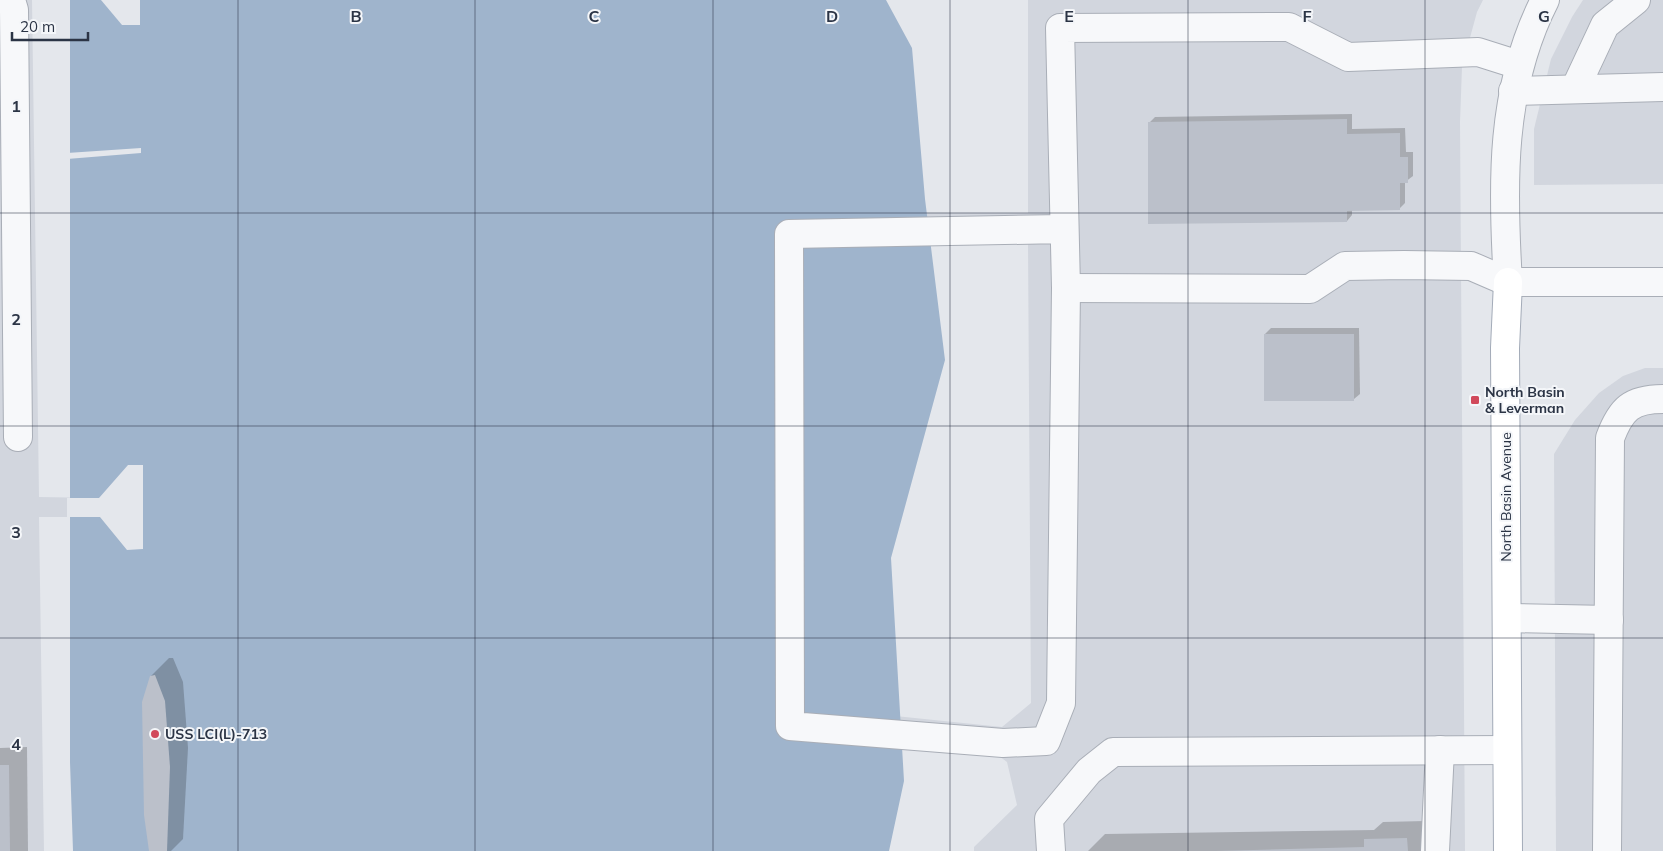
<svg xmlns="http://www.w3.org/2000/svg" width="1663" height="851" viewBox="0 0 1663 851" font-family="Mulish,sans-serif">
<style>
.built{fill:#d2d6de;fill-rule:evenodd}
.water{fill:#9fb4cc}
.pier{fill:#e4e7ec}
.shadow{fill:#0003}
.building{fill:#bbc0ca}
.lines{fill:none;stroke-linecap:round;stroke-linejoin:round}
.minor-casing{stroke:#a9aeb7;stroke-width:30}
.major-casing{stroke:#a3abb8;stroke-width:30}
.minor{stroke:#f7f8fa;stroke-width:28}
.major{stroke:#fff;stroke-width:28}
.grid{fill:none;stroke:#2b3445;stroke-width:1;stroke-opacity:0.55}
.poi-dot{fill:#d1495b;stroke:#f4f6f9;stroke-width:2}
.labels{text-anchor:middle;dominant-baseline:central;stroke-width:4;stroke-linejoin:round;paint-order:stroke}
.poi-label{font-size:14px;font-weight:bold;fill:#2b3445;stroke:#f4f6f9;text-anchor:start}
.street-label{font-size:14px;fill:#2b3445;stroke:#f4f6f9}
.grid-label{font-size:16px;text-anchor:middle;font-weight:bold;fill:#2b3445;stroke:#f4f6f9;stroke-width:4;stroke-linejoin:round;paint-order:stroke}
</style>
<rect width="100%" height="100%" fill="#e4e7ec"/>
<!-- built -->
<g class="built">
<path d="M0 0H32L39 497 99 498 100 517H39L44 851H0Z"/>
<path d="M1028 0H1483L1477 12 1462 67 1460 122 1465 851H974V847L1017 805 1007 762 999 756 765 734 766 212 1028 213ZM832 243 1028 244 1031 703 1002 727 837 710Z"/>
<path d="M1583 0H1663V184L1534 185V129L1551 59 1572 17Z"/>
<path d="M1645 368H1663V851H1556L1554 454 1575 420 1599 393 1623 376Z"/>
</g>
<!-- water -->
<path class="water" d="M70 0H886L912 48 925 199 945 360 891 558 904 781 889 851H73L70 762Z"/>
<!-- pier -->
<g class="pier">
<path d="M101 0H140V25H122Z"/>
<path d="M141 148V153L67 159V153Z"/>
<path d="M128 465H143V549L127 550 100 517H67V498H99Z"/>
</g>
<!-- shadow -->
<g class="shadow">
<path d="M1352 114V129L1405 128 1406 152H1413V176L1405 182V203L1399 209H1352V215L1347 221 1149 123 1155 117Z"/>
<path d="M1271 328H1359L1360 394 1354 399 1265 334Z"/>
<path d="M169 658H173L183 682 188 748 183 839 171 851H151V676Z"/>
<path d="M27 747 28 851H0V748Z"/>
<path d="M1425 821V851H1088L1105 834 1374 830 1383 822Z"/>
</g>
<!-- building -->
<g class="building">
<path d="M1347 119V134L1400 133V157H1408V183H1400V210L1347 211V222L1148 224V122Z"/>
<rect x="1264" y="334" width="90" height="67"/>
<path d="M155 675 165 701 170 767 167 851H149L144 815 142 702 150 676Z"/>
<path d="M0 765H9L10 851H0Z"/>
<path d="M1407 838 1408 851H1216L1364 847V839Z"/>
</g>
<g class="lines">
<defs>
<g id="minor">
<path d="M11 0 14 10 18 437"/>
<path d="M1575 89 1605 25 1636 0"/>
<path d="M1513 91 1663 87"/>
<path d="M1064 229 789 234 790 726 1003 743 1046 741 1061 703 1066 288 1060 28 1289 27 1348 57 1478 52 1519 65"/>
<path d="M1508 282C1502 185 1500 88 1545 0"/>
<path d="M1066 288 1310 289 1345 266 1404 265 1471 266 1508 282H1663"/>
<path d="M1507 618 1609 620"/>
<path d="M1051 851 1049 819 1089 771 1113 752 1507 750"/>
<path d="M1435 851 1440 750"/>
<path d="M1607 851 1610 438C1621 409 1631 399 1663 399"/>
</g>
<path id="major" d="M1508 851 1505 348 1508 282"/>
</defs>
<!-- minor casing -->
<use href="#minor" class="minor-casing"/>
<!-- major casing -->
<use href="#major" class="major-casing"/>
<!-- minor -->
<use href="#minor" class="minor"/>
<!-- major -->
<use href="#major" class="major"/>
</g>
<!-- grid -->
<path class="grid" d="M238 0V851M475 0V851M713 0V851M950 0V851M1188 0V851M1425 0V851M0 213H1663M0 426H1663M0 638H1663"/>
<!-- markers -->
<g class="poi-dot">
<rect x="1470" y="395" width="10" height="10" rx="2.5"/>
<circle cx="155" cy="734" r="5"/>
</g>
<g class="labels">
<!-- poi labels -->
<g class="poi-label">
<text x="1485" y="392">North Basin<tspan x="1485" dy="16">&amp; Leverman</tspan></text>
<text x="165" y="734">USS LCI(L)-713</text>
</g>
<!-- street labels -->
<g class="street-label">
<text transform="translate(1506 497) rotate(-90)">North Basin Avenue</text>
</g>
</g>
<g class="grid-label">
<text x="356" y="22">B</text>
<text x="594" y="22">C</text>
<text x="832" y="22">D</text>
<text x="1069" y="22">E</text>
<text x="1307" y="22">F</text>
<text x="1544" y="22">G</text>
<text x="16" y="112">1</text>
<text x="16" y="325">2</text>
<text x="16" y="538">3</text>
<text x="16" y="750">4</text>
</g>
<!-- scale -->
<path d="M12 32v8h76v-8" fill="none" stroke="#2b3445" stroke-width="2.5"/>
<text x="20" y="32" font-size="15" fill="#2b3445" stroke="#f4f6f9" stroke-width="4" paint-order="stroke">20 m</text>
</svg>
